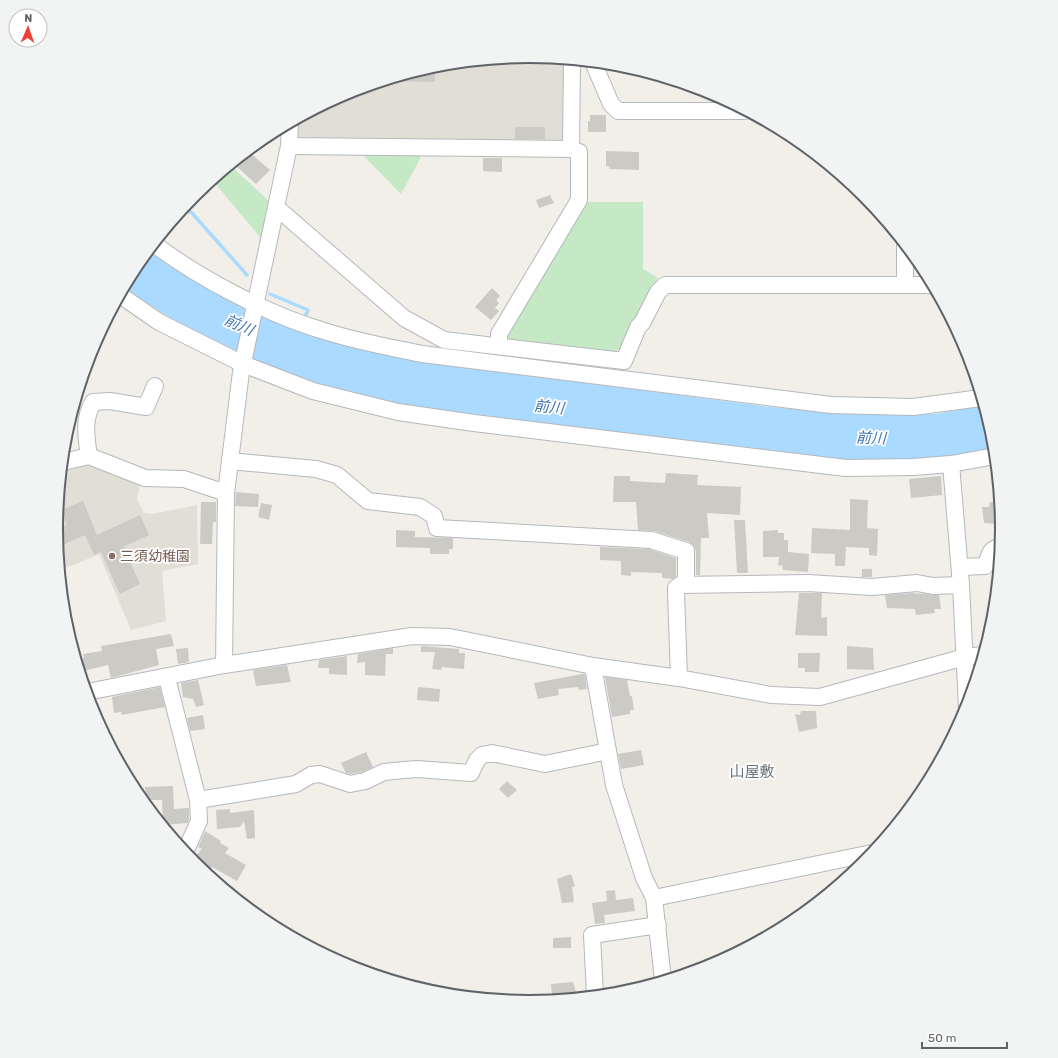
<svg xmlns="http://www.w3.org/2000/svg" width="1058" height="1058" viewBox="0 0 1058 1058" font-family="Rubik,'Noto Sans JP',sans-serif">
<style>
.education{fill:#e1ded6}
.green{fill:#c5e8c5}
.water{fill:#aadaff}
.lines{fill:none;stroke-linecap:round;stroke-linejoin:round}
.stream{stroke:#aadaff;stroke-width:3.5}
.building{fill:#cccac5}
.minor-casing{stroke:#b5b8bc;stroke-width:18}
.minor{stroke:#fff;stroke-width:16}
.education-dot{fill:#8d6e63;stroke:#fff;stroke-width:1.5}
.labels{text-anchor:middle;dominant-baseline:central;stroke-width:3.5;stroke-linejoin:round;paint-order:stroke}
.education-label{font-size:14px;fill:#785e54;stroke:#fff;text-anchor:start}
.water-label{font-size:15px;font-style:italic;fill:#4174aa;stroke:#fff}
.neighbourhood-label{font-size:15px;fill:#70757a;stroke:#fff}
.rim{fill:none;stroke:#5f6368;stroke-width:2}
</style>
<rect width="100%" height="100%" fill="#f1efe8"/>
<!-- education -->
<g class="education">
<path d="M529 56 568 60V142L295 143 296 120 348 92 437 65Z"/>
<path d="M83 459 141 480 137 499 144 513 152 514 197 505 198 564 162 571 166 621 131 630 99 554 76 564 60 569 56 529 62 467Z"/>
</g>
<!-- green -->
<g class="green">
<path d="M359 151 423 153 401 194Z"/>
<path d="M230 165 271 203 262 243H259L260 237 214 182 216 177Z"/>
<path d="M585 202H643V269L657 277V282L620 350 612 351 508 339 506 335Z"/>
</g>
<!-- water -->
<path class="water" d="M148 251 224 298 272 321 308 335 406 359 769 407 871 415 936 414 983 405 993 437 994 453 871 465 415 407 323 388 264 364 224 347 169 317 124 288 136 266Z"/>
<g class="lines">
<!-- stream -->
<g class="stream">
<path d="M181 211 191 212 247 275"/>
<path d="M270 294 308 310 305 317"/>
</g>
</g>
<!-- building -->
<g class="building">
<path d="M435 66V82L391 81V79Z"/>
<path d="M590 115H606V132H588V121H590Z"/>
<rect x="515" y="127" width="30" height="12"/>
<path d="M248 151 270 170 256 184 233 163Z"/>
<path d="M606 151 639 152V170L609 169 610 167 606 166Z"/>
<path d="M483 158H502V172L483 171Z"/>
<path d="M550 195 554 203 539 208 536 200Z"/>
<path d="M492 288 500 296 496 300 499 303 495 308 499 311 491 320 475 307Z"/>
<path d="M666 473 698 475 697 485 741 487 740 515 707 513 709 538H701L700 575H696V551L693 545 689 542 654 531 638 530 636 502H613L614 476H630V481L665 483Z"/>
<path d="M941 476 942 495 911 498 909 479Z"/>
<path d="M236 492 259 494 258 507 235 506Z"/>
<path d="M850 499 868 500 867 528 878 529 877 556 869 555V548L846 547 845 566H835V554L811 553 812 528 850 530Z"/>
<path d="M83 501 97 535 140 515 149 535 123 547 140 584 120 594 101 552 94 555 85 535 58 547 56 530 67 525 61 510Z"/>
<path d="M201 502H216V522H213L212 544H200Z"/>
<path d="M990 502H997L1000 506 1001 524 984 523 982 507H989Z"/>
<path d="M261 503 272 505 269 520 258 517Z"/>
<path d="M734 520H745L748 573H737Z"/>
<path d="M396 530 415 531V537L453 538V549H449V554H430V548L396 547Z"/>
<path d="M778 530V533H784V540H788V552L809 554 808 572 783 570 782 565 778 566 779 557H763V531Z"/>
<path d="M600 547 649 549 676 558V577L673 579 662 578V573L631 572V576L621 575V561L600 560Z"/>
<rect x="862" y="569" width="10" height="8"/>
<path d="M799 593H822L821 618 827 617V636L795 635Z"/>
<path d="M912 593 939 595 941 609H934L935 613 916 615 915 609 887 608 885 595Z"/>
<path d="M171 634 174 646 156 649 159 665 111 678 108 665 83 671 80 658H84L83 654 102 651 101 646Z"/>
<path d="M421 646 459 649V653H465L464 669 442 667 441 670 432 669 435 652H421Z"/>
<path d="M847 646 873 648 874 670 847 669Z"/>
<path d="M188 648 189 662 178 664 176 649Z"/>
<path d="M393 648V654H386L385 676 365 675V662L357 663 358 654Z"/>
<path d="M798 653H820L819 672H805V668H798Z"/>
<path d="M347 656V675L329 674V668H318L319 660Z"/>
<path d="M287 665 291 682 256 686 253 670Z"/>
<path d="M582 674H585L587 689 579 690 578 687 558 689 559 695 538 699 534 683Z"/>
<path d="M605 677 627 680 630 696H632L634 710H630V714L612 717Z"/>
<path d="M198 680 204 705 196 707 193 699 183 697 181 683Z"/>
<path d="M160 687 165 707 122 715 121 712 114 713 112 697Z"/>
<path d="M418 687 440 689 439 702 417 700Z"/>
<path d="M801 711H816L817 728 799 732 795 714 800 715Z"/>
<path d="M203 715 205 729 190 731 187 718Z"/>
<path d="M641 750 644 765 621 769 618 754Z"/>
<path d="M366 752 373 767 362 772 351 774 346 773 341 763Z"/>
<path d="M507 781 517 790 508 798 499 789Z"/>
<path d="M173 786 174 809 189 808V819L188 823 163 825 162 800H146L145 787Z"/>
<path d="M230 809V813L254 810 255 838 247 839 244 821 240 827 217 829 216 810Z"/>
<path d="M205 831 221 841 220 843 229 848 225 853 246 865 237 881 212 867 206 873 192 860 202 849 198 847Z"/>
<path d="M571 874 575 886 572 887 574 902 562 903 557 879Z"/>
<path d="M615 890 616 900 633 898 635 911 604 915 605 923 595 924 592 903 607 901 606 891Z"/>
<path d="M571 937V948H553V938Z"/>
<path d="M573 982 577 995 552 998 551 984Z"/>
</g>
<g class="lines">
<defs>
<g id="minor">
<path d="M593 62 611 104 618 111H745"/>
<path d="M289 146 571 149 572 60"/>
<path d="M276 207 404 318 444 340 624 361 638 327 642 323 658 292 665 285H932"/>
<path d="M154 244C199 278 267 314 321 330 354 341 388 347 422 354L831 405 913 407 981 398"/>
<path d="M905 285V245"/>
<path d="M120 295 159 322 243 364 313 391 398 412 474 423 846 468 913 467 951 464 995 456"/>
<path d="M499 346V334L579 200V152L571 149"/>
<path d="M89 456C86 436 83 420 93 402L110 401 146 407 155 386"/>
<path d="M230 461 316 469 337 475 368 501 420 507 434 516 437 528 651 540 686 551V584"/>
<path d="M63 462 89 456 145 478 184 479 226 493"/>
<path d="M951 464 961 585 967 707"/>
<path d="M960 567 985 566C990 557 988 549 1000 547"/>
<path d="M224 665 226 493 241 372 289 146 290 123"/>
<path d="M593 666 614 785 644 878 654 898 663 980"/>
<path d="M167 678 198 800 199 821 185 852"/>
<path d="M679 678 676 593V588L680 585 808 583 872 587 917 583 933 586 961 585"/>
<path d="M87 692 224 665 412 636 450 637 593 666 679 678 771 695 820 697 965 657 983 655"/>
<path d="M198 800 296 784 311 775 320 774 350 784 365 781 384 772 404 770 417 769 471 773 477 760 482 755 492 753 545 764 608 751"/>
<path d="M654 898 872 853"/>
<path d="M595 995 592 935 658 925"/>
</g>
</defs>
<!-- minor casing -->
<use href="#minor" class="minor-casing"/>
<!-- minor -->
<use href="#minor" class="minor"/>
</g>
<!-- markers -->
<circle class="education-dot" cx="112" cy="556" r="4"/>
<g class="labels">
<!-- education labels -->
<g class="education-label">
<text x="120" y="556">三須幼稚園</text>
</g>
<!-- water labels -->
<g class="water-label">
<text transform="translate(239 325) rotate(24)">前川</text>
<text transform="translate(549 407) rotate(6)">前川</text>
<text transform="translate(871 438) rotate(2)">前川</text>
</g>
<!-- neighbourhood labels -->
<g class="neighbourhood-label">
<text x="752" y="772">山屋敷</text>
</g>
</g>
<!-- crop -->
<path d="M0 0H1058V1058H0ZM63 529a466 466 0 1 1 932 0a466 466 0 1 1-932 0Z" fill="#f2f3f3" fill-rule="evenodd"/>
<path class="rim" d="M63 529a466 466 0 1 1 932 0a466 466 0 1 1-932 0Z"/>
<!-- north arrow -->
<g transform="translate(28 28) rotate(2)"><circle r="19" fill="#ffffff" stroke="#bfc1c3"/>
<path d="M0-3L7 15L0 10L-7 15Z" fill="#ea4335"/>
<text y="-6" font-size="11" font-weight="bold" text-anchor="middle" fill="#5f6368">N</text>
</g>
<!-- scale -->
<path d="M922 1042v6h85v-6" fill="none" stroke="#5f6368" stroke-width="2"/>
<text x="928" y="1042" font-size="12" fill="#5f6368" stroke="#ffffff" stroke-width="3" paint-order="stroke">50 m</text>
</svg>
